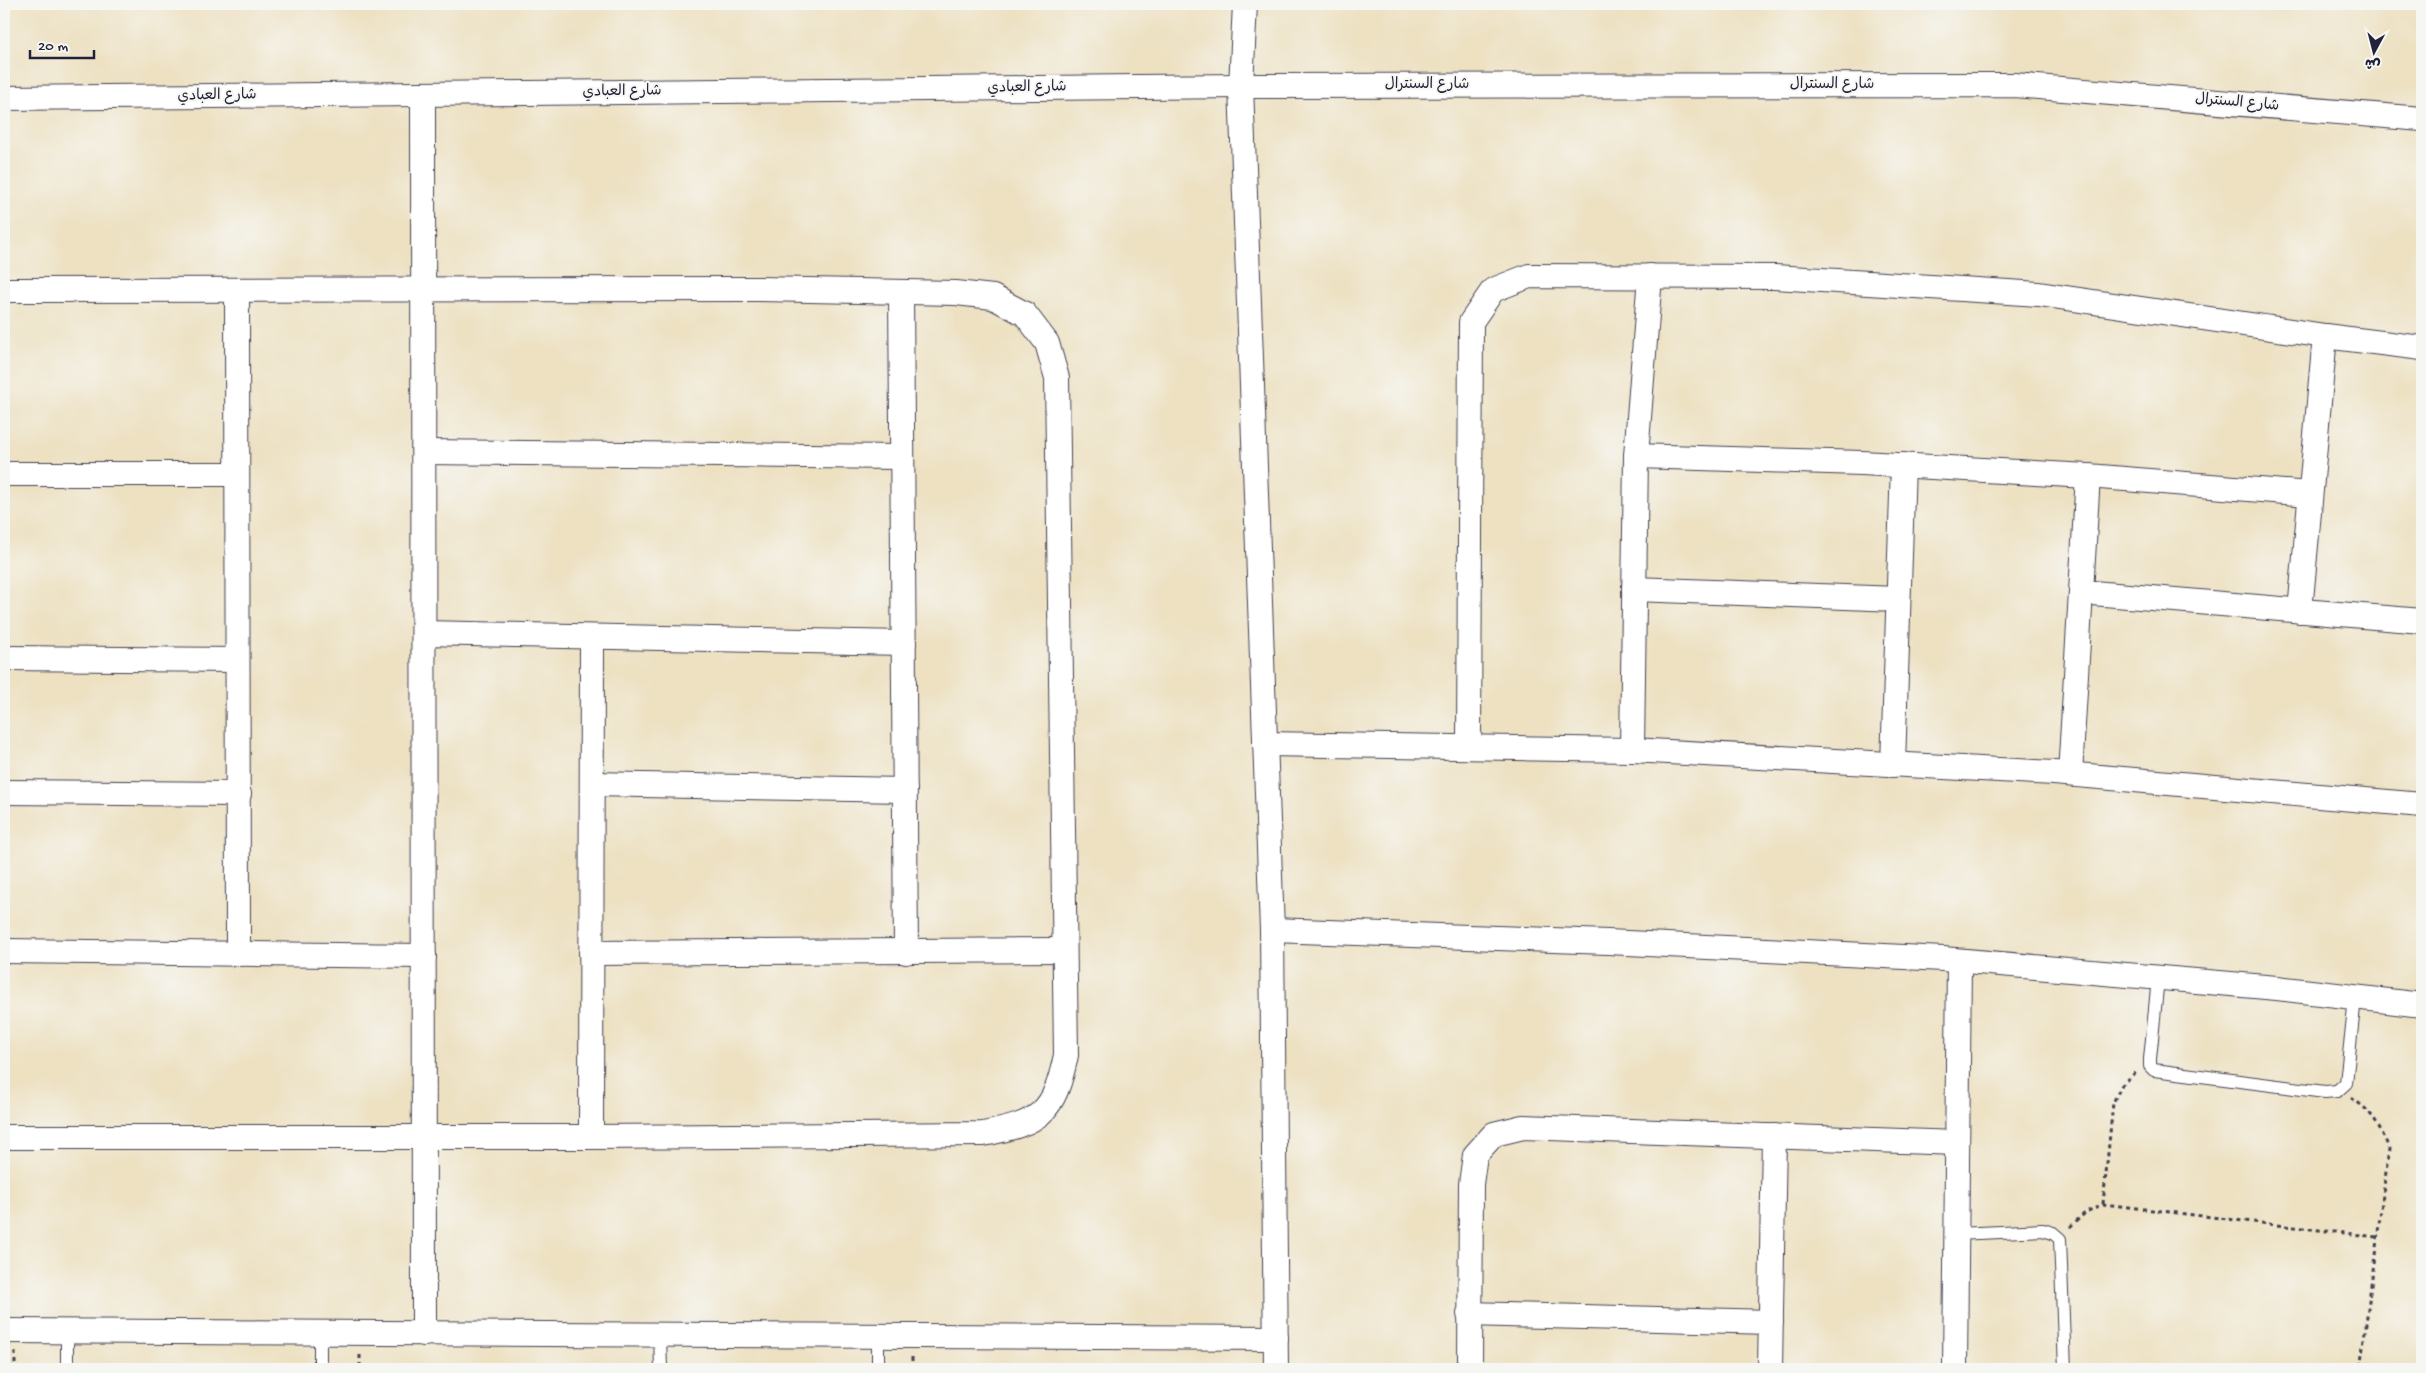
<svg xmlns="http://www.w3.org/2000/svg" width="2426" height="1373" viewBox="0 0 2426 1373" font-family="'Gochi Hand','Playpen Sans Arabic',sans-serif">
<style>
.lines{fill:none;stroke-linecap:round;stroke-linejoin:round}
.lane-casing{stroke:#403f4f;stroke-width:14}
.street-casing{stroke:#403f4f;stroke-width:26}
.path{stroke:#403f4f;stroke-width:3;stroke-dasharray:4 4;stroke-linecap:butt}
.lane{stroke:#fff;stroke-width:12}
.street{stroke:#fff;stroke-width:24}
.labels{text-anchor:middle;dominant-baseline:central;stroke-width:4;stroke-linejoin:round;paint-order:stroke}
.street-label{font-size:15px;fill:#22223b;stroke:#f6f6f2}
</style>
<rect width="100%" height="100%" fill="#f6f6f2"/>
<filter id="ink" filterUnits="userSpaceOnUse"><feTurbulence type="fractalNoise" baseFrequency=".02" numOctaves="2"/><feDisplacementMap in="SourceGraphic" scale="10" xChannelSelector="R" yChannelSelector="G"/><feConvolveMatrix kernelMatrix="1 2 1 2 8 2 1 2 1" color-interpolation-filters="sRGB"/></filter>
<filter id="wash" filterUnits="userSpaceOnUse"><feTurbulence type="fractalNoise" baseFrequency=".0096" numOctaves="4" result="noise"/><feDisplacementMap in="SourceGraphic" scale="20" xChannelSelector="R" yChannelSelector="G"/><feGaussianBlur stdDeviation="1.12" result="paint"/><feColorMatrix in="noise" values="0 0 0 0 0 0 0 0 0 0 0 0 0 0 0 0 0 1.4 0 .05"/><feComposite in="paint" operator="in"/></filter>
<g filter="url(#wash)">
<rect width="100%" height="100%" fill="#ede1c2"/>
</g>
<g filter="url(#ink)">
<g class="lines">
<defs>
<g id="lane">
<path d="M2158 978 2150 1059V1066L2154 1070 2325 1092 2337 1091 2346 1083 2355 998"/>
<path d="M1956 1234 2043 1230 2053 1233 2060 1239 2065 1369"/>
<path d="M67 1332V1369"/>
<path d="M320 1333V1369"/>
<path d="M660 1335 661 1369"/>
<path d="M878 1336V1369"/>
</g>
<g id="street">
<path d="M1245 4 1241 86 1272 930 1276 1369"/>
<path d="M423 94 424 1334"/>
<path d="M4 98 1241 86 2014 85 2422 119"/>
<path d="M4 290 760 289 956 293 993 297 1025 314 1047 343 1057 378 1066 1055C1054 1113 1041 1123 983 1134L591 1137H4"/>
<path d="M237 290 238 954"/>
<path d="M901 292 906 952"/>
<path d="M424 452 902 457"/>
<path d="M1636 456 1862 463 2088 476 2309 494"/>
<path d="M4 474H237"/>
<path d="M1634 589 1898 599"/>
<path d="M2081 592 2422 621"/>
<path d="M2300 611 2325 336"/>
<path d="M424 633 904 643"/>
<path d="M4 658 237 660"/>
<path d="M1265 744 1632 750 2054 773 2422 805"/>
<path d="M1469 746 1471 322 1493 290 1529 276 1775 277 2039 294 2325 336 2422 348"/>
<path d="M1632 750 1636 456 1650 276"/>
<path d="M1893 765 1903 465"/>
<path d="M2070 774 2088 476"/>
<path d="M592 784 905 790"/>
<path d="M4 792 239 794"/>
<path d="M1272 930 1608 942 1943 959 2277 988 2422 1005"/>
<path d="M4 951 424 956"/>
<path d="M591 953 1064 950"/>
<path d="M591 1137 592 637"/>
<path d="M1469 1314 1771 1322"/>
<path d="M4 1331 1276 1338"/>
<path d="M1470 1369 1471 1184 1475 1155 1494 1134 1523 1127 1957 1143"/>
<path d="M1770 1369 1774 1136"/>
<path d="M1955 1369 1959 961"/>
</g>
</defs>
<!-- lane casing -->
<use href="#lane" class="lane-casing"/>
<!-- street casing -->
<use href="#street" class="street-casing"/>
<!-- path -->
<g class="path">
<path d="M2351 1098C2372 1110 2381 1128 2389 1149L2360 1369"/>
<path d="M2103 1204 2113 1103 2121 1086 2136 1072"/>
<path d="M2070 1227 2086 1212 2103 1204 2377 1237"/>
<path d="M15 1352V1369"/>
<path d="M360 1355V1369"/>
<path d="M912 1357V1369"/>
</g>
<!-- lane -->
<use href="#lane" class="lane"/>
<!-- street -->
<use href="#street" class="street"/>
</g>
</g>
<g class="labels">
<!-- street labels -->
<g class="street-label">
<text x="1427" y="85">شارع السنترال</text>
<text x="1832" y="85">شارع السنترال</text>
<text transform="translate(1027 88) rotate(-1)">شارع العبادي</text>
<text transform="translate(622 92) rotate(-1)">شارع العبادي</text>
<text transform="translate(217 96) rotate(-1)">شارع العبادي</text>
<text transform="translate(2237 103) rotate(5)">شارع السنترال</text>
</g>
</g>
<!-- margin -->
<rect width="2426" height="1373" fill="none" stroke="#f6f6f2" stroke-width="20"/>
<!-- north arrow -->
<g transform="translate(2374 52) rotate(187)" stroke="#f6f6f2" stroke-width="4" paint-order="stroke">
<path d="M0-4L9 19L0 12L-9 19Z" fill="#22223b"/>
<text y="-8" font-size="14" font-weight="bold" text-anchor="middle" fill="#22223b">ش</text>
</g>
<!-- scale -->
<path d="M30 50v8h64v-8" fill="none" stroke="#22223b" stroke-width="2.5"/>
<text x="38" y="50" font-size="15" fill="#22223b" stroke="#f6f6f2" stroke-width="4" paint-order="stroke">20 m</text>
</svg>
